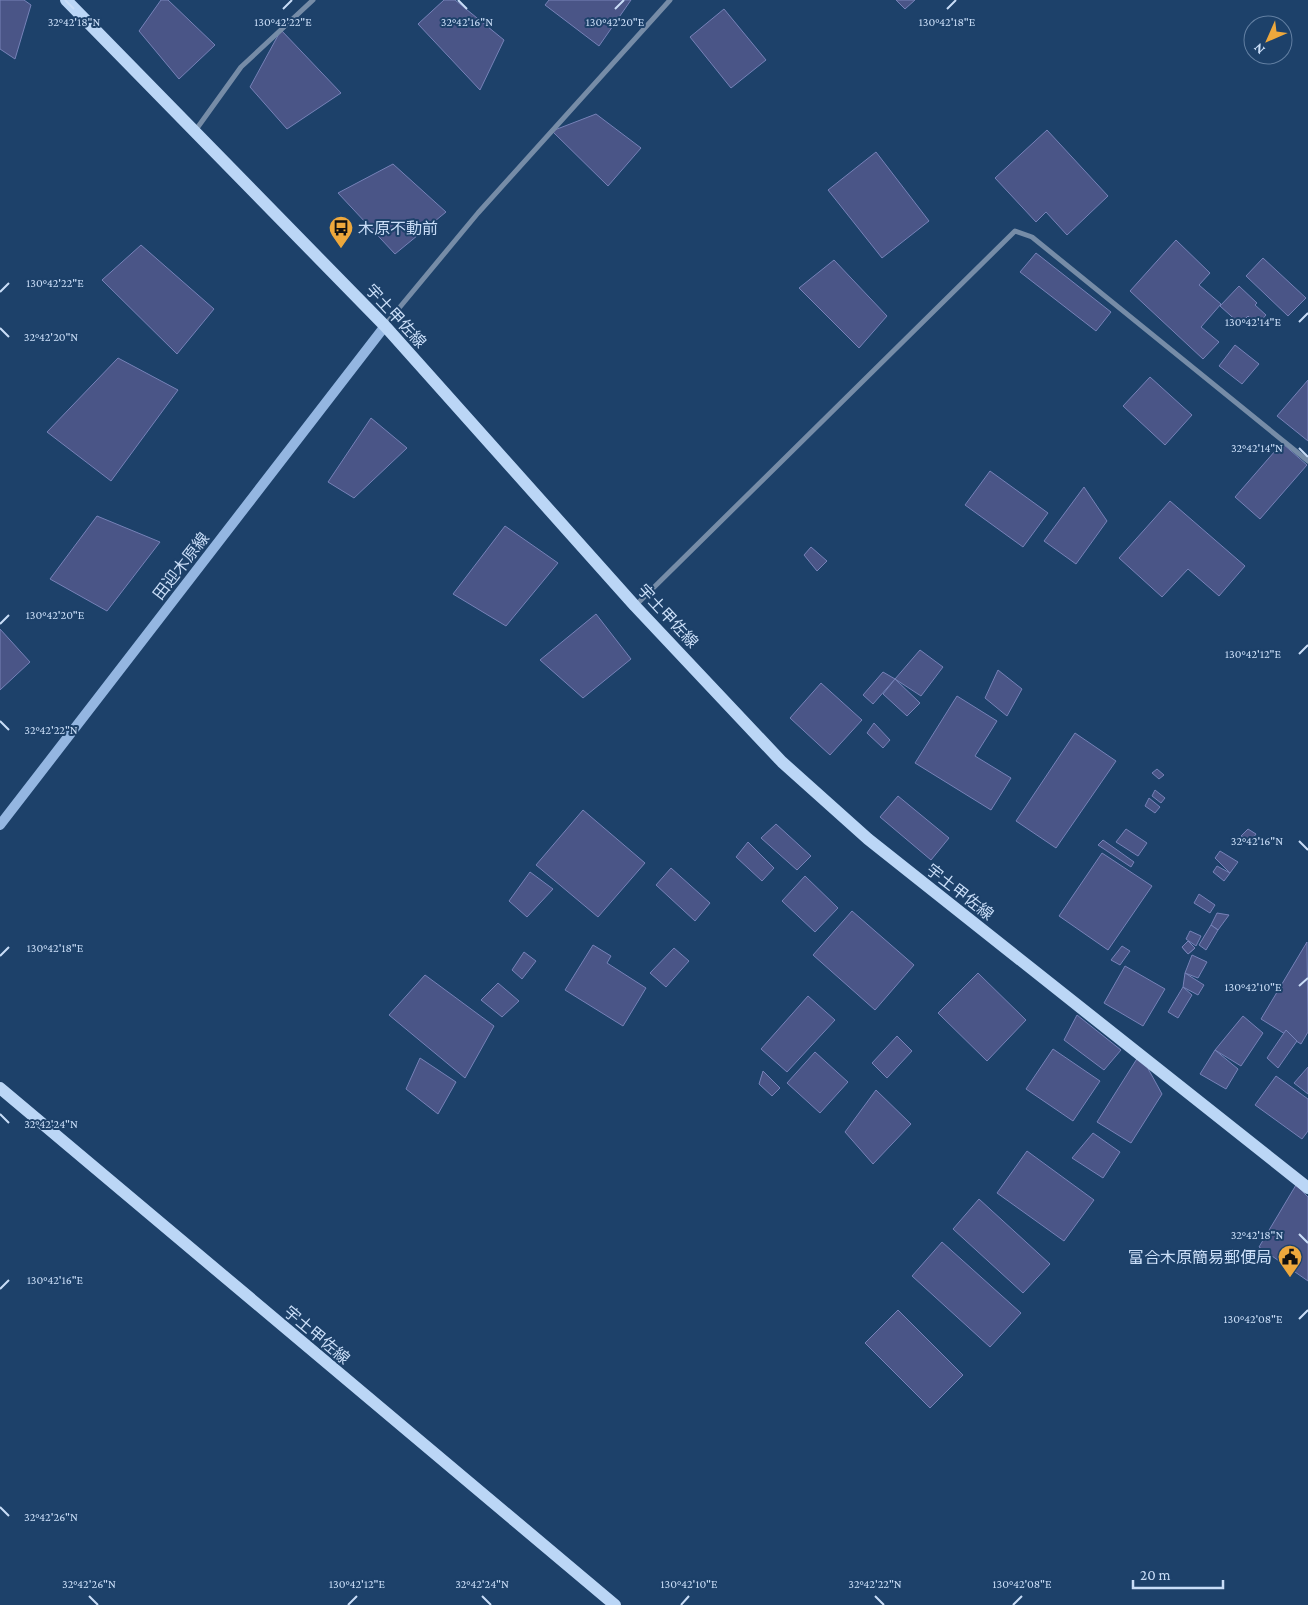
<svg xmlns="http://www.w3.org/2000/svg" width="1308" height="1605" viewBox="0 0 1308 1605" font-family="'Crimson Pro','Noto Sans JP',serif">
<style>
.building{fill:#4a5587;stroke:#7682b8}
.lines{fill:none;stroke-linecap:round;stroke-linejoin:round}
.minor{stroke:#768ca7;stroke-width:5}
.secondary{stroke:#94b6e1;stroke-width:10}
.primary{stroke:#bbd6f6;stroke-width:12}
.ticks{fill:none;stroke:#c9ddf7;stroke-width:2}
.labels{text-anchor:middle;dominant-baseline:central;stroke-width:4;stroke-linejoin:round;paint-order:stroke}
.poi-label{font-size:16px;fill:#c9ddf7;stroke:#1d416a;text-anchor:start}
.street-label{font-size:16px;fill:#c9ddf7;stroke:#1d416a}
.ticks-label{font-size:12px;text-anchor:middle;fill:#c9ddf7;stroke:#1d416a;stroke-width:4;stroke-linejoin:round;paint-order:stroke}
</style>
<rect width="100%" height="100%" fill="#1d416a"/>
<!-- building -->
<g class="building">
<path d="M0 0H24L31 5 15 59 0 49Z"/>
<path d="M161 0H168L215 45 179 79 139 31Z"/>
<path d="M444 0H455L504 40 480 90 418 24Z"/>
<path d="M549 0H631L599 46 545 5Z"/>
<path d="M896 0H915L905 9Z"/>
<path d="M724 9 766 60 731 88 690 37Z"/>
<path d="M281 30 341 93 287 129 250 87Z"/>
<path d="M596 114 641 148 608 186 552 131Z"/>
<path d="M1047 130 1108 196 1067 235 1046 212 1036 222 995 178Z"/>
<path d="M876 152 929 221 882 258 828 190Z"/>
<path d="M393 164 446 212 395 254 338 193Z"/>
<path d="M1176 240 1210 273 1199 285 1221 304 1201 327 1219 342 1203 359 1130 291Z"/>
<path d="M141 245 214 309 177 354 102 280Z"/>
<path d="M1036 253 1111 312 1096 331 1020 272Z"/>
<path d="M1263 258 1306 298 1288 316 1246 276Z"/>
<path d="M834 260 887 316 859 348 799 288Z"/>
<path d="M1239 286 1257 303 1255 305 1266 315 1257 325 1248 316 1240 324 1220 306Z"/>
<path d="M1235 345 1259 364 1242 384 1219 366Z"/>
<path d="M118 358 178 390 111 481 47 432Z"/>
<path d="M1150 377 1192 415 1165 445 1123 406Z"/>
<path d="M1308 380V441L1277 416Z"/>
<path d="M371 418 407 448 354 498 328 482Z"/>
<path d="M1282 443 1307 465 1260 519 1235 497Z"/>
<path d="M990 471 1048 513 1023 547 965 505Z"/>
<path d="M1084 487 1107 521 1076 564 1044 541Z"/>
<path d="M1170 501 1245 566 1219 596 1188 569 1162 597 1119 558Z"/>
<path d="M97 516 160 542 107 611 50 579Z"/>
<path d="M505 526 558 563 506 626 453 594Z"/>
<path d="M811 547 827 561 817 571 804 555Z"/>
<path d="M596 614 631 659 583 698 540 660Z"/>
<path d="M0 629 30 662 0 690Z"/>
<path d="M920 650 943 667 921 696 895 679Z"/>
<path d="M998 670 1022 689 1007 716 985 698Z"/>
<path d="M883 672 895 679 873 704 863 695Z"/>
<path d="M895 679 920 703 907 716 883 694Z"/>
<path d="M821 683 862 720 830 755 790 718Z"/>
<path d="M957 696 997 721 975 756 1011 778 991 810 915 763Z"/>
<path d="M874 723 890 740 883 748 867 733Z"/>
<path d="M1075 733 1116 761 1056 848 1016 821Z"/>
<path d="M1157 769 1164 775 1159 779 1152 773Z"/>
<path d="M1155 790 1165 798 1161 803 1152 796Z"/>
<path d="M898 796 949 838 931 860 880 817Z"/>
<path d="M1149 798 1160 807 1155 813 1145 806Z"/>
<path d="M583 810 645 863 598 917 536 865Z"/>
<path d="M776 824 811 856 797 870 761 838Z"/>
<path d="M1126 829 1147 843 1138 856 1116 842Z"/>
<path d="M1248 829 1256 834 1251 841 1241 836Z"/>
<path d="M1103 840 1134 862 1131 867 1098 845Z"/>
<path d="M748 842 774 868 762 881 736 857Z"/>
<path d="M1220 851 1238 862 1230 873 1215 858Z"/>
<path d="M1102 853 1152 886 1108 950 1059 916Z"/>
<path d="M1217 866 1230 873 1224 881 1213 872Z"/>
<path d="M671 868 710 903 695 921 656 885Z"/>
<path d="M530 872 553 889 527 917 509 901Z"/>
<path d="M805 876 838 908 815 932 782 901Z"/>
<path d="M1199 894 1215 905 1210 913 1194 903Z"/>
<path d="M852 911 914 965 875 1010 813 955Z"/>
<path d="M1217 913 1229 915 1218 930 1211 925Z"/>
<path d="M1211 925 1218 930 1206 950 1199 945Z"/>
<path d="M1190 931 1201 936 1196 946 1186 939Z"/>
<path d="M1188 941 1195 948 1188 954 1182 947Z"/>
<path d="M1188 941 1195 948 1188 954 1182 947Z"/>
<path d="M1307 942 1308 1032 1301 1044 1261 1019Z"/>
<path d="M593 945 611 956 607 963 646 988 623 1026 565 990Z"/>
<path d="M1122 946 1130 951 1120 965 1111 960Z"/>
<path d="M674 948 689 961 666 987 650 973Z"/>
<path d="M524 952 536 961 522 979 512 970Z"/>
<path d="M1192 955 1207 962 1198 978 1185 973Z"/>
<path d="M1125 966 1165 989 1143 1026 1104 1003Z"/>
<path d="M978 973 1026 1020 987 1061 938 1013Z"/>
<path d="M1185 973 1204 985 1198 995 1183 987Z"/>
<path d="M425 975 494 1026 465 1078 389 1015Z"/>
<path d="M498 983 519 1001 502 1017 481 1000Z"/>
<path d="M1183 987 1192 995 1178 1018 1168 1012Z"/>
<path d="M808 996 835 1020 787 1072 761 1049Z"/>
<path d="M1077 1015 1121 1050 1104 1070 1064 1040Z"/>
<path d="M1243 1016 1263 1033 1241 1066 1215 1050Z"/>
<path d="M1286 1030 1297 1041 1278 1068 1267 1058Z"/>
<path d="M897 1036 912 1051 887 1078 872 1063Z"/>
<path d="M1053 1049 1100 1081 1073 1121 1026 1089Z"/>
<path d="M1215 1050 1238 1069 1226 1089 1200 1074Z"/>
<path d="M815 1052 848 1082 820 1113 787 1083Z"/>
<path d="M1140 1054 1162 1094 1131 1143 1097 1122Z"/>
<path d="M420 1058 456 1082 438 1114 406 1089Z"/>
<path d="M1308 1067V1094L1294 1083Z"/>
<path d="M763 1071 780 1088 772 1096 759 1084Z"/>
<path d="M1276 1076 1308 1099V1131L1302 1139 1255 1105Z"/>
<path d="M876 1090 911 1124 873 1164 845 1132Z"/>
<path d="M1093 1133 1120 1152 1103 1178 1072 1158Z"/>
<path d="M1027 1151 1094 1200 1064 1241 997 1193Z"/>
<path d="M1296 1185 1308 1197V1281L1259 1247Z"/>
<path d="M979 1199 1050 1264 1023 1293 953 1229Z"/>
<path d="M942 1242 1021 1313 990 1347 912 1276Z"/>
<path d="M898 1310 963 1375 930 1408 865 1343Z"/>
</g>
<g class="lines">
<!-- minor -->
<g class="minor">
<path d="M195 131 241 67 313 0"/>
<path d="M385 325 478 213 670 0"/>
<path d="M635 606 1015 231 1032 237 1308 461"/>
</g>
<!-- secondary -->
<path class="secondary" d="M0 825 385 326"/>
<!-- primary -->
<g class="primary">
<path d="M66 0 385 326 635 606 782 762 868 839 1308 1188"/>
<path d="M0 1088 615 1605"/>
</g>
</g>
<!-- ticks -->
<path class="ticks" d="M65 0 74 9M458 0 467 9M283 9 292 0M615 9 624 0M947 9 956 0M0 292 9 283M1299 322 1308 313M0 328 9 337M1299 448 1308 457M0 624 9 615M1299 654 1308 645M0 721 9 730M1299 841 1308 850M0 956 9 947M1299 986 1308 978M0 1114 9 1123M1299 1234 1308 1243M0 1289 9 1280M1299 1319 1308 1310M0 1507 9 1516M89 1596 98 1605M482 1596 491 1605M875 1596 884 1605M348 1605 357 1596M681 1605 689 1596M1013 1605 1022 1596"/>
<!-- icons -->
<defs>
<symbol id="bus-pin" viewBox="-11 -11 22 30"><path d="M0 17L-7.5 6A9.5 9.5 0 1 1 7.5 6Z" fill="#eea83c" stroke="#1d416a"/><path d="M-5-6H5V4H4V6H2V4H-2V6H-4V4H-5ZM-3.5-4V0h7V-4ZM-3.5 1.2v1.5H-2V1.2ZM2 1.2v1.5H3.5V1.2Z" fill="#111"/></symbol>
<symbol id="civic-pin" viewBox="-11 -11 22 30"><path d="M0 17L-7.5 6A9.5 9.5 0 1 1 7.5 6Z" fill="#eea83c" stroke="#1d416a"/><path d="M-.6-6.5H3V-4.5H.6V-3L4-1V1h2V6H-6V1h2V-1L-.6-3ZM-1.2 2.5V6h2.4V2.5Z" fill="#111"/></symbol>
</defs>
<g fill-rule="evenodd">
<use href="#bus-pin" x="327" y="214" width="28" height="38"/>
<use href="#civic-pin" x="1276" y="1243" width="28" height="38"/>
</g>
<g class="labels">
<!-- poi labels -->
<g class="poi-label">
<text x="358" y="228">木原不動前</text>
<text x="1272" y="1257" text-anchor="end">富合木原簡易郵便局</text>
</g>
<!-- street labels -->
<g class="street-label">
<text transform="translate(396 316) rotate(47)">宇土甲佐線</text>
<text transform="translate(181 566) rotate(-52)">田迎木原線</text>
<text transform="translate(668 616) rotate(47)">宇土甲佐線</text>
<text transform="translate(960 892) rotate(38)">宇土甲佐線</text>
<text transform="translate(317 1335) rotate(40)">宇土甲佐線</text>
</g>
</g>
<g class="ticks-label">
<text x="74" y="26">32°42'18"N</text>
<text x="283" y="26">130°42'22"E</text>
<text x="467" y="26">32°42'16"N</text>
<text x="615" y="26">130°42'20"E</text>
<text x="947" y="26">130°42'18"E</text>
<text x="55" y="287">130°42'22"E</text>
<text x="1253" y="326">130°42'14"E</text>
<text x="51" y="341">32°42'20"N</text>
<text x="1257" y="452">32°42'14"N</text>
<text x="55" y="619">130°42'20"E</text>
<text x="1253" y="658">130°42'12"E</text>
<text x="51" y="734">32°42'22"N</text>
<text x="1257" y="845">32°42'16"N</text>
<text x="55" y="952">130°42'18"E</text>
<text x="1253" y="991">130°42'10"E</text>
<text x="51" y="1128">32°42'24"N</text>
<text x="1257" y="1239">32°42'18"N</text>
<text x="55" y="1284">130°42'16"E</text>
<text x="1253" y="1323">130°42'08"E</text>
<text x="51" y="1521">32°42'26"N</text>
<text x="89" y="1588">32°42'26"N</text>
<text x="357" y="1588">130°42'12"E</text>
<text x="482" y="1588">32°42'24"N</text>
<text x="689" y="1588">130°42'10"E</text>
<text x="875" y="1588">32°42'22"N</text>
<text x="1022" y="1588">130°42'08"E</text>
</g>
<!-- north arrow -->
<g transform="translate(1268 40) rotate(225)"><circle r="24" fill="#1d416a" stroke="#627fa2"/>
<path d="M0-4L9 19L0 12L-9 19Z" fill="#eea83c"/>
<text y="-8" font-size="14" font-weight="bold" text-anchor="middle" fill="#c9ddf7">N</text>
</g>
<!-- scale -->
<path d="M1133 1580v8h90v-8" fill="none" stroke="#c9ddf7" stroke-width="2.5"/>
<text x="1140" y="1580" font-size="15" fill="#c9ddf7" stroke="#1d416a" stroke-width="4" paint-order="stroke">20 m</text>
</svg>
